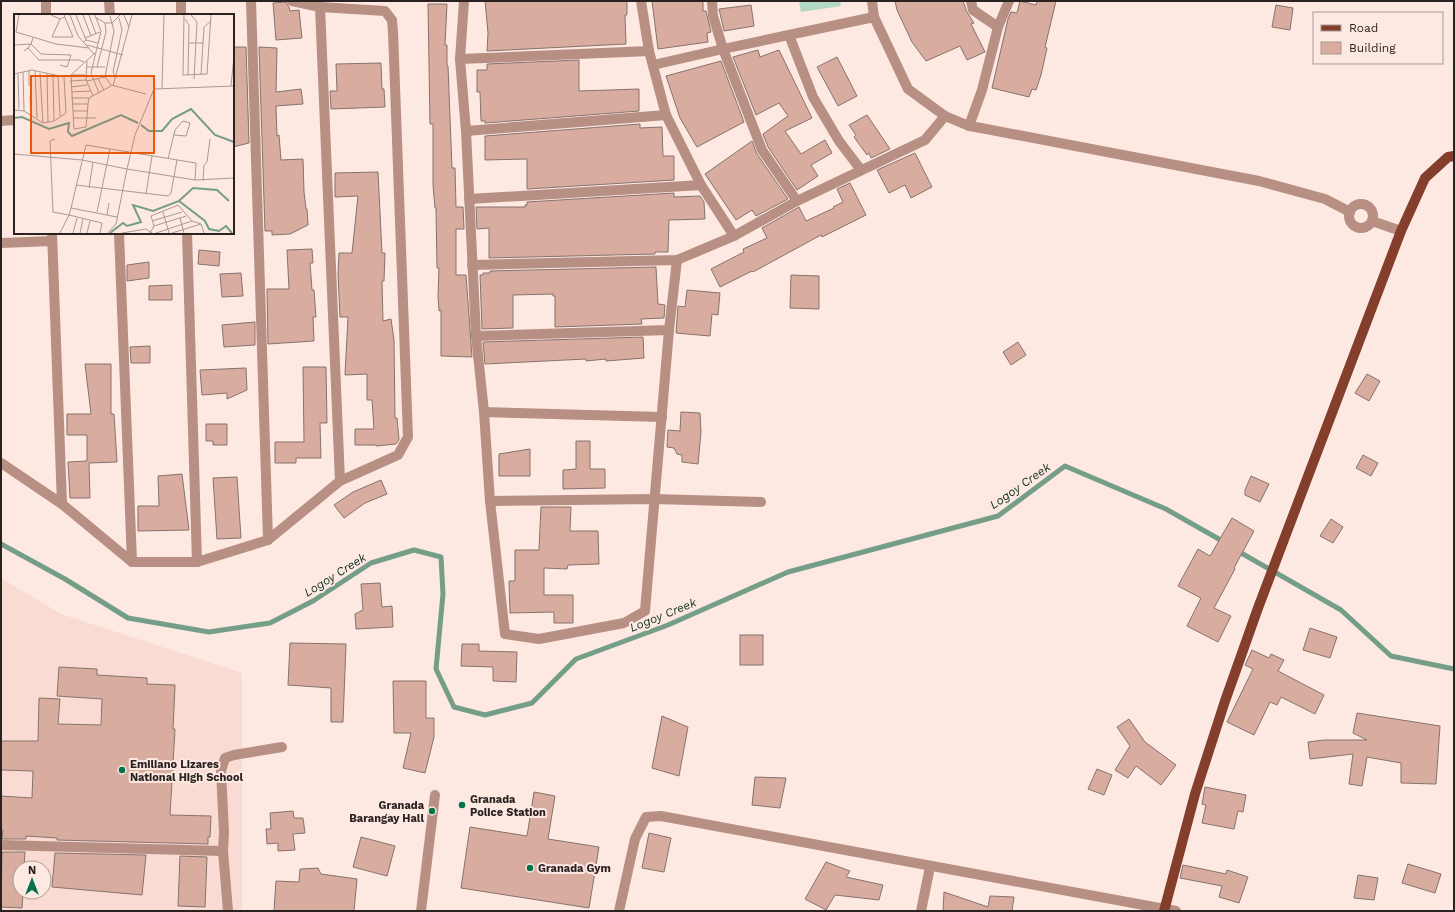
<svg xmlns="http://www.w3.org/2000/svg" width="1455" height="912" viewBox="0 0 1455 912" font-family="'Work Sans',sans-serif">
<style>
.built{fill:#f9dbd3;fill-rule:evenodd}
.green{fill:#b1d9c3}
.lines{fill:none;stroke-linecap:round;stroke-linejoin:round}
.stream{stroke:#759e89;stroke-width:5}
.building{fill:#d8ac9f;stroke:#86736d}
.minor{stroke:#b78f83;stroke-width:10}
.major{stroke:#833f2c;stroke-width:10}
.poi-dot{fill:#00724c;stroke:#fee8e2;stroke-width:1.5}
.labels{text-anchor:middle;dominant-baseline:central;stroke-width:4;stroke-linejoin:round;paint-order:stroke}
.poi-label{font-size:11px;font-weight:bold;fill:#2a2220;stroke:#fee8e2;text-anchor:start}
.water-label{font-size:12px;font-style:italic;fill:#0d3121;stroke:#fee8e2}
.inset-river{fill:none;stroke:#759e89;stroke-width:2}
.inset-road{fill:none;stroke:#a99994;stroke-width:1}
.view{fill:#e8590c;fill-opacity:0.15;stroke:#e8590c;stroke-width:2}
.inset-edge{fill:none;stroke:#2a2220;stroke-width:2}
</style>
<rect width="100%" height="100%" fill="#fee8e2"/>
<!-- built -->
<path class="built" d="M1 578 61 614 242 673V911H1ZM20 868H44V892H20Z"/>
<!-- green -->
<path class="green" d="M799 1H840L841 6 801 12Z"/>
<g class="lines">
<!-- stream -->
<g class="stream">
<path d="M1 544 65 579 128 618 209 632 270 623 313 601 371 563 414 550 441 557 443 594 436 669 454 707 485 715 532 703 576 659 668 625 788 572 998 516 1065 466 1166 509 1224 542"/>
<path d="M1236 550 1341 610 1391 656 1454 669"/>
</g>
</g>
<!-- building -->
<g class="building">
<path d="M485 1H627V15H625L626 44 487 51 488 33Z"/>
<path d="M652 1H703V11H706L711 32 707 33 708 42 658 49Z"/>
<path d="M895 1H963L967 12 974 23 971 24 985 52 967 60 960 46 926 61 912 42 897 10Z"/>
<path d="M1020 1 1036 5 1037 1H1056L1045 47 1047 48 1041 75 1036 90 1032 89 1029 97 992 88 1008 19 1011 12 1017 13Z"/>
<path d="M286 2 289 7 290 11 299 10 302 38 276 40 273 3Z"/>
<path d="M428 4H447L445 45H447V66H448L452 168H455L456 207H463L464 229H456V275H466L472 357 441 356V310L439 311 438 296 439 268H437L436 208H435L433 185V124H430Z"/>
<path d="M751 5 754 26 724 31 719 9Z"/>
<path d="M1276 5 1293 8 1290 30 1272 27Z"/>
<path d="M233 47H246L249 143 233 147Z"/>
<path d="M259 47 277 48 276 92 301 89 303 104 276 106 277 136 279 135 281 160 303 159 304 192 306 209H307L308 225 290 234 272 235V231H265Z"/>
<path d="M758 50 760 57 779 50 812 118 785 131 801 154 825 140 832 153 811 165 818 176 797 190 768 147 763 134 788 116 779 103 756 115 733 57Z"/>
<path d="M837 57 857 96 838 106 817 67Z"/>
<path d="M579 60V91L639 89V111L485 123V121H481L480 92H477V70H487V64Z"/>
<path d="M721 61 744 122 697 147 680 118 666 76Z"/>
<path d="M381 63 382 89H384L385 107 331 109 330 91H337L336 64Z"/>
<path d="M867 115 890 149 871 158 869 153 867 155 854 137 856 135 849 125Z"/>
<path d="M640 124V128L662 127 663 156H674V180L527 189V159L485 160V136Z"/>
<path d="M752 141 757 154 788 199 756 216 752 210 736 220 705 174Z"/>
<path d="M915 153 932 187 911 198 905 185 889 193 877 170Z"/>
<path d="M378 172 382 253H385L384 281H382L383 321 391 319 394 340 395 418H397L399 440 396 444 376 446V445H355V429H374L372 400H367V374L345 375 348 317H340L338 274 339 253H352L358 196 335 197V173Z"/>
<path d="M850 183 866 215 822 237 821 235 753 272 752 271 720 287 711 269 744 252 743 249 767 238 762 228 799 207 806 221 834 208 833 207 843 202 837 189Z"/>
<path d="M674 193V197L700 196 704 202 705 219 669 220 668 252H655V254L489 258V228L477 229 476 207H525V205H527V202Z"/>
<path d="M312 249 313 263H310L312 290H314L316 317H313L314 341 268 344 267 289H289L287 250Z"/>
<path d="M199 250 220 252 219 266 198 264Z"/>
<path d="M149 262V278L127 281V265Z"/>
<path d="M656 267 658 304 665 305 664 318 641 319 642 324 555 327V296H553V294L513 295V328L482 329 480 275H483V273H490V271Z"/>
<path d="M241 273 243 296 222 297 220 274Z"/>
<path d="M791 275 819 276V309L790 308Z"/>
<path d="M172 285V300H149V286Z"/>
<path d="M687 290 720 293 718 315 712 314 710 336 676 333 678 306 685 307Z"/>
<path d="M255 322V345L224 347 222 325Z"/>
<path d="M643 337 644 358 606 361V359L586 361V359L485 364 483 342Z"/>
<path d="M1018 342 1026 355 1011 365 1003 352Z"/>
<path d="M150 346V363H131L130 347Z"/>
<path d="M85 364H111V414H114L117 462 89 463 90 498H70L68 462 87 461V435H67V414H91Z"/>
<path d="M303 367H326L327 423H320L321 458H296V463H275V442H304Z"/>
<path d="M246 368 247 390 227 399V393L202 395 200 370Z"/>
<path d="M1367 374 1380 381 1369 401 1355 393Z"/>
<path d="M681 412 700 413 701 432 698 464 682 462V455L677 454 674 448 667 447 668 430 680 431Z"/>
<path d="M206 424H227V445H213V441H206Z"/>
<path d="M576 441H590V469H605V488L563 489V470L576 469Z"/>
<path d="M530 449V476H499V454Z"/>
<path d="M1363 455 1378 463 1371 476 1356 468Z"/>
<path d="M182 474 189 530 138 531V506H159L158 476Z"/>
<path d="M1251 476 1269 484 1260 502 1245 495V490Z"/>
<path d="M237 477 241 538 217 539 213 478Z"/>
<path d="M381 480 387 494 365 503 344 518 334 505 353 492Z"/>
<path d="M541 507H571L570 531H598L599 564 568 565 567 569 544 568V595H573V623H554V612L510 613 509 581H515V550H539Z"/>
<path d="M1232 518 1254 531 1234 568 1235 569 1214 608 1231 616 1218 642 1187 626 1201 598 1178 586 1198 549 1210 556Z"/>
<path d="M1331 519 1343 527 1333 543 1320 536Z"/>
<path d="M380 583 382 607 392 606 393 627 356 629 355 614 363 610 361 584Z"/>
<path d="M1310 628 1337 637 1330 658 1303 650Z"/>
<rect x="740" y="635" width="23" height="30"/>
<path d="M290 643 346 644 343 722H331V688L288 685Z"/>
<path d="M462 644H479V651L517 652 516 682 493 681V667L461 666Z"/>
<path d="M1252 650 1269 658 1271 654 1284 660 1278 671 1324 695 1315 714 1281 697 1277 705 1270 702 1254 735 1227 722 1253 669 1245 665Z"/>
<path d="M59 667 97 669V675L147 678V684L175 685 173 729H175L170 815 211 816 210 837H208V844L57 840V838L26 836V839H2L3 830H1V796L32 798 33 771 1 770V741H38L39 698 60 699 58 724 101 725 102 699 57 696Z"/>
<path d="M393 681H426V718H434V737L425 773 403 768 411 733H394Z"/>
<path d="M1357 713 1440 726 1436 784 1401 783V763L1367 757 1362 786 1349 784 1353 754 1310 759 1308 742 1324 740H1367L1353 733Z"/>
<path d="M662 716 688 727 679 776 652 768Z"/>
<path d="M1129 719 1145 742 1176 765 1161 785 1136 766 1128 778 1115 770 1130 746 1117 727Z"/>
<path d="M1097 769 1112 775 1104 795 1088 789Z"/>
<path d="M755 777 786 778 780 808 752 805Z"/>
<path d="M1205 787 1246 795 1243 812 1238 811 1234 829 1202 823 1206 805 1202 804Z"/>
<path d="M534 792 555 796 548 839 599 847 589 908 461 888 470 827 527 836Z"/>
<path d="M293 811 294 818H303L305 833 293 834 295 850 278 851V843L267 844 266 829H271L270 813Z"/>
<path d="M649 833 671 838 664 872 642 868Z"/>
<path d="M361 837 395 846 387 876 353 867Z"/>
<path d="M2 852H25L24 868H20V892H23L22 908 1 907Z"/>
<path d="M55 853 146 855 142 895 52 887Z"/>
<path d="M180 856 207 857 205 907 178 906Z"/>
<path d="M826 862 850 871 846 877 883 885 879 900 835 895 826 910 805 899Z"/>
<path d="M1408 864 1441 874 1435 893 1402 883Z"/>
<path d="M1183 865 1226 874 1227 870 1248 877 1239 903 1219 897 1222 886 1180 878Z"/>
<path d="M318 868 321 874 357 879 354 911H274L276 881 299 882 300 869Z"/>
<path d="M1358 875 1378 878 1374 900 1354 898Z"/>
<path d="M944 892 988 907 990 896 1014 897 1012 911H943Z"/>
</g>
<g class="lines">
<!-- minor -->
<g class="minor">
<path d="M46 1V15"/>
<path d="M109 1 110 15"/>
<path d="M181 1V15"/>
<path d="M251 1 268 540"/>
<path d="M464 1 460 59 466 131 476 336 484 412 490 501 505 634 539 639 624 623 645 611 669 330"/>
<path d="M641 1 649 51 666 115 701 185 734 236"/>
<path d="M712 1 713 16 723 49 762 150 797 201"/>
<path d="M872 1 874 17 908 89 945 116 969 126 981 128 1259 181 1325 199 1350 212"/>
<path d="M971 1 973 10 998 27"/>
<path d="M320 7 340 481"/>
<path d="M789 35 813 97 839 141 861 170"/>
<path d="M460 59 649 51"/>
<path d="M653 65 723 49 874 17"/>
<path d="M1 121 15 120"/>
<path d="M969 126 982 90 998 27 1009 1"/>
<path d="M466 131 666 115"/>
<path d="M469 199 701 185"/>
<circle cx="1361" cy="216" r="12"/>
<path d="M1372 221 1401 231"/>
<path d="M52 233 62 504"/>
<path d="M119 233 132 562"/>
<path d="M187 233 197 562"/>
<path d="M1 243 52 241"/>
<path d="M472 265 677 260 734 236 797 201 925 140 945 116"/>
<path d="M476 336 669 330 677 260"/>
<path d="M484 412 662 417"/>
<path d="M1 463 62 504 132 562H197L268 540 340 481 398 455 408 437 393 32 392 20 385 11 320 7 292 1"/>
<path d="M490 501 655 499 761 502"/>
<path d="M1 845 223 851"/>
<path d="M228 911 223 851 224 832 221 771 225 758 234 755 282 747"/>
<path d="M421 911 435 795"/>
<path d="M619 911 635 839 646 817 661 816 1176 911"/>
<path d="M921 911 930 867"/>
</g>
<!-- major -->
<path class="major" d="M1164 911 1195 794 1225 701 1258 608 1401 231 1425 178 1448 157 1454 156"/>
</g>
<!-- markers -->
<g class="poi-dot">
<circle cx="122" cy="770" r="4"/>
<circle cx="462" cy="805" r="4"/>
<circle cx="432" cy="811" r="4"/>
<circle cx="530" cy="868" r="4"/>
</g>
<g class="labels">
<!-- poi labels -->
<g class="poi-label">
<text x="130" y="764">Emiliano Lizares<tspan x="130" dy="13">National High School</tspan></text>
<text x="470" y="799">Granada<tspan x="470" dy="13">Police Station</tspan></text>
<text x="424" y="805" text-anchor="end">Granada<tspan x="424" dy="13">Barangay Hall</tspan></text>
<text x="538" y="868">Granada Gym</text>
</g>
<!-- water labels -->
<g class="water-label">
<text transform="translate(1020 486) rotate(-35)">Logoy Creek</text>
<text transform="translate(335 575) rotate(-32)">Logoy Creek</text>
<text transform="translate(663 615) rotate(-22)">Logoy Creek</text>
</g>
</g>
<!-- overview -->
<g transform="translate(14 14)">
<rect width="220" height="220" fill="#fee8e2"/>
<path class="inset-river" d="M0 104 8 103 35 115 55 109 54 118 58 122 107 101 124 109M127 111 135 117H148L158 105 177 95 201 121 220 128M165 187 191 207 195 215 205 217 212 212 218 219M96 219 109 209 113 212 127 208 119 191 139 197 165 187 179 174 203 176 215 187"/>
<path class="inset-road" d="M5 1 2 18 42 30 75 34M37 1 46 5 51 3M56 1 64 22 80 40M62 1 72 26 70 28M69 1 77 22M75 1 82 20M81 1 87 17 77 59 85 79M110 1 115 13M170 1 169 61 193 60 197 1M177 1 183 8 180 65M96 2 100 17 91 63 97 71 132 80M83 4 91 9H98L106 1M46 5 38 23H59L50 1M171 5 175 11 174 61M71 24 86 18M72 26 84 29M175 29H189M0 31 17 30 19 24M73 31 109 41M14 34 17 30 27 40 57 41 53 53 46 51M10 37 14 34 25 46H65L70 48M73 47 72 66 79 82M72 53H91M83 53 92 18 91 9M15 56V72M21 57 23 104M9 58 10 97M26 59 29 109M0 60 18 56 50 63 52 99 40 107 29 109 10 97 0 96M4 60 5 95M33 60 34 109M39 61 40 107M57 61H71M187 61 190 13 197 7M44 62 46 102M102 64 99 58 108 16 105 4M84 65 90 76M56 67 72 66M73 67 91 63M99 72 118 1M217 72 220 42M57 73 73 71M148 74 150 1M57 78 77 77M16 82 17 101M57 84H75L97 72M58 90H74L75 84M74 90 72 113 60 115 57 61 81 39M59 97H73M59 104H82M41 125 36 127 39 198 55 201 57 194M0 140 68 146 113 155 121 121 140 75 220 72M154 145 161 116 169 107 176 109 172 122 160 121M189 167 190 151 193 148 196 125M62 171 154 182 157 179 163 146M75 174 79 148M132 180 138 142M83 198 96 135M149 198 155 219M93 201 95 189M103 203 57 194 72 131 182 149 181 166M166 204 170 219M138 207 168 198M140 212 137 202 164 191 178 207 187 210 190 219M46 219 55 201 88 209 86 219M59 219 63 204M66 219 69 205M73 219 76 207M94 219 102 210 113 155 181 166 220 164M108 219 132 215 138 219M136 219 140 212 172 202M142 219 178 207M158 219 187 210"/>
<path class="view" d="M17 62H140V139H17Z"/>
<rect width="220" height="220" class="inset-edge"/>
</g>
<!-- border -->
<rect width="1455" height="912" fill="none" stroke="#2a2220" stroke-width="4"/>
<!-- legend -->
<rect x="1313" y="12" width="130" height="52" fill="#fee8e2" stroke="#a99994"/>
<rect x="1321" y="25" width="20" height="6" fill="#833f2c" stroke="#a99994"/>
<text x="1349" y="32" font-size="12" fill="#2a2220">Road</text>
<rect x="1321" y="42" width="20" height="12" fill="#d8ac9f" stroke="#a99994"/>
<text x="1349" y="52" font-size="12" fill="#2a2220">Building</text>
<!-- north arrow -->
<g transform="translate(32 880)"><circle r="19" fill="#fee8e2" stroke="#a99994"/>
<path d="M0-3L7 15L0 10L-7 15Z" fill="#00724c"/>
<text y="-6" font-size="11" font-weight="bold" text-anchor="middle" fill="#2a2220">N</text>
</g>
</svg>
